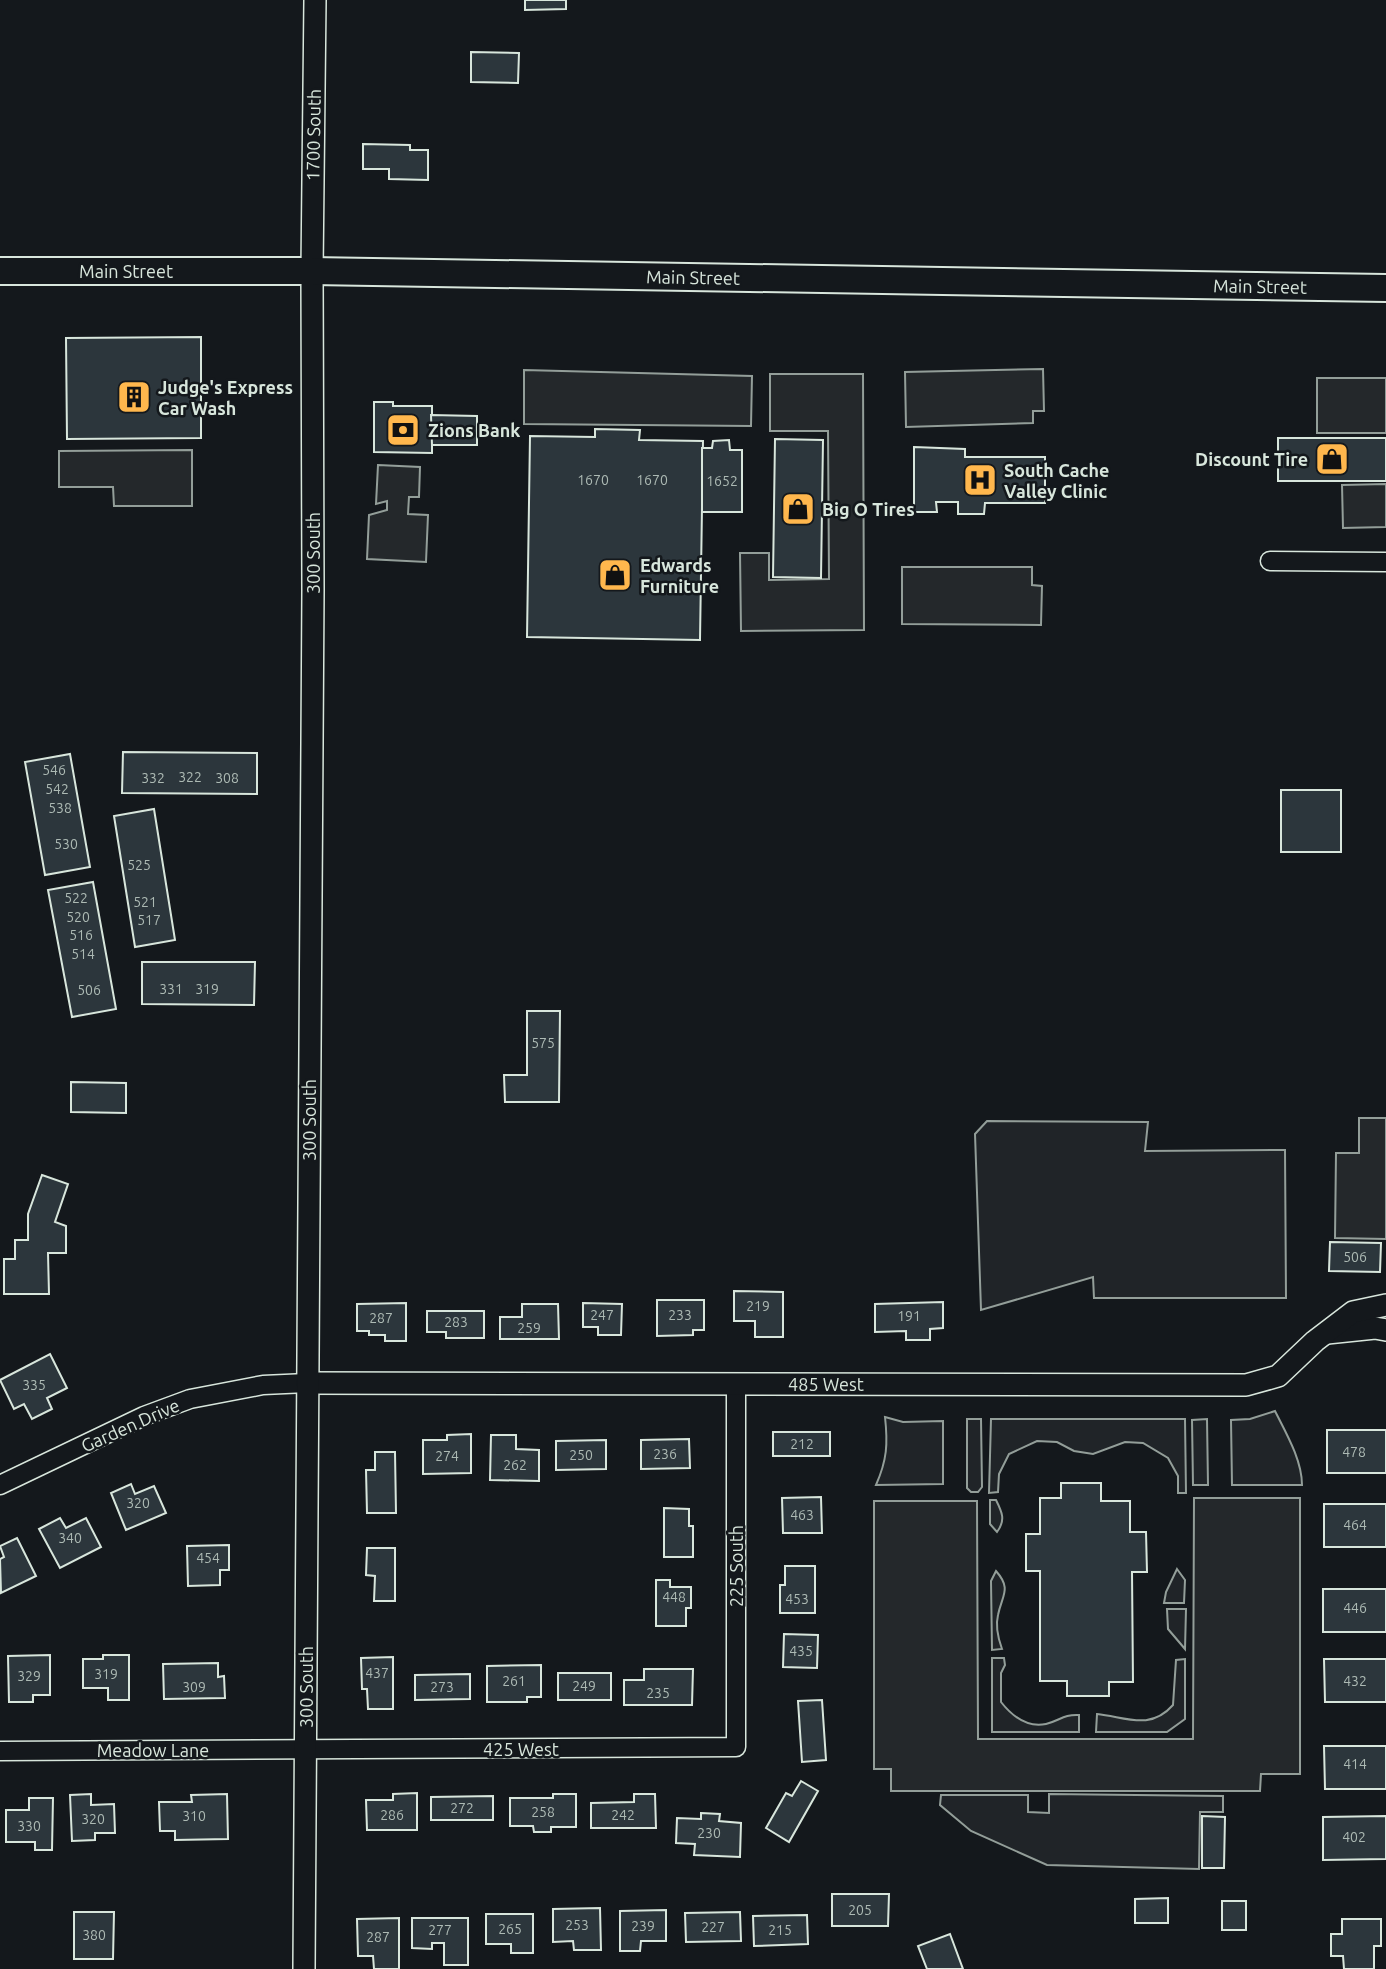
<svg xmlns="http://www.w3.org/2000/svg" width="1386" height="1969" viewBox="0 0 1386 1969" font-family="Ubuntu,sans-serif">
<style>
.green{fill:#202428;stroke:#939e99;stroke-width:2}
.parking{fill:#24282b;stroke:#939e99;stroke-width:2}
.building{fill:#2c363c;stroke:#d8e6dc;stroke-width:2}
.lines{fill:none;stroke-linecap:round;stroke-linejoin:round}
.minor-casing{stroke:#d8e6dc;stroke-width:21}
.tertiary-casing{stroke:#d8e6dc;stroke-width:24}
.primary-casing{stroke:#d8e6dc;stroke-width:30}
.minor{stroke:#14181c;stroke-width:18}
.tertiary{stroke:#14181c;stroke-width:21}
.primary{stroke:#14181c;stroke-width:26}
.labels{text-anchor:middle;dominant-baseline:central;stroke-width:5;stroke-linejoin:round;paint-order:stroke}
.number-label{font-size:14px;fill:#adbab4}
.street-label{font-size:18px;fill:#d8e6dc;stroke:#14181c}
.poi-label{font-size:18px;font-weight:bold;fill:#d8e6dc;stroke:#14181c;text-anchor:start}
</style>
<rect width="100%" height="100%" fill="#14181c"/>
<!-- green -->
<g class="green">
<path d="M987 1121 1148 1122 1145 1151 1285 1150 1286 1298H1094L1093 1277 981 1310 975 1134Z"/>
<path d="M1275 1411C1286 1433 1302 1460 1302 1485H1232L1231 1420 1250 1419Z"/>
<path d="M885 1417 903 1422 943 1421V1484L876 1485C887 1460 888 1444 885 1417Z"/>
<path d="M967 1419H981L982 1487 978 1492H971L967 1488Z"/>
<path d="M991 1419H1185L1186 1493H1178V1476L1168 1458 1143 1443 1125 1442 1093 1454 1074 1451 1057 1442 1037 1441 1009 1454 999 1474 998 1492 989 1493Z"/>
<path d="M1207 1419 1208 1485H1193L1192 1420Z"/>
<path d="M990 1500H996C1002 1512 1006 1520 997 1532L990 1524Z"/>
<path d="M1177 1569 1185 1580 1184 1603H1164L1166 1592Z"/>
<path d="M996 1571C1012 1589 1002 1595 998 1615 995 1627 998 1638 1002 1649L992 1650 991 1581Z"/>
<path d="M1167 1609H1186L1185 1649 1168 1629Z"/>
<path d="M992 1658H1004L1005 1665 1001 1673V1702C1012 1716 1027 1728 1046 1724 1059 1721 1064 1714 1079 1715V1732H992Z"/>
<path d="M1185 1659V1719L1167 1732H1096L1097 1714C1126 1717 1150 1731 1173 1705L1176 1660Z"/>
<path d="M1049 1794 1223 1796V1812H1200L1199 1869 1047 1865 971 1831 940 1805 941 1795H1028V1812L1049 1813Z"/>
</g>
<!-- parking -->
<g class="parking">
<path d="M1043 369 1044 411H1033V423L906 427 905 372Z"/>
<path d="M524 370 752 376 751 426 524 424Z"/>
<path d="M770 374H863L864 630 741 631 740 553H769V580L829 579 828 431H770Z"/>
<rect x="1317" y="378" width="69" height="55"/>
<path d="M192 450V506H114L113 487H59V451Z"/>
<path d="M378 465 420 467 419 497H409L408 514 428 515 426 562 367 559 369 515 387 510V501L376 504Z"/>
<path d="M1386 484V527L1343 528 1342 485Z"/>
<path d="M902 567H1032V585L1042 586 1041 625 902 624Z"/>
<path d="M1359 1118H1386V1239L1335 1238 1336 1153H1359Z"/>
<path d="M1194 1498H1300V1774H1261L1260 1791H891V1769H874V1501H977L978 1739H1193Z"/>
</g>
<!-- building -->
<g class="building">
<path d="M525 0H566V9L525 10Z"/>
<path d="M471 52 519 53 518 83 471 82Z"/>
<path d="M363 144 410 145V150H428V180L389 179V169H363Z"/>
<path d="M201 337V438L67 439 66 338Z"/>
<path d="M374 402H393V406H432V453L374 452Z"/>
<path d="M431 415 477 416V445H432Z"/>
<path d="M595 429 640 430 639 440 703 441 700 640 527 637 530 436 595 437Z"/>
<rect x="1278" y="438" width="108" height="43"/>
<path d="M775 439 823 440 821 578 773 577Z"/>
<path d="M729 440 730 450H742V512H702V448H712L713 441Z"/>
<path d="M914 447 965 449V457H1045V503H985L984 514H958V502H936L937 512H914Z"/>
<path d="M123 752 257 753V794L122 793Z"/>
<path d="M70 754 90 867 45 875 25 762Z"/>
<rect x="1281" y="790" width="60" height="62"/>
<path d="M154 809 175 940 135 947 114 816Z"/>
<path d="M93 882 116 1009 72 1017 48 890Z"/>
<path d="M142 962H255L254 1005 142 1004Z"/>
<path d="M527 1011H560L559 1102H505L504 1075H527Z"/>
<path d="M71 1082 126 1083V1113L71 1112Z"/>
<path d="M42 1175 68 1184 55 1222 66 1226V1253H48L49 1294H4V1259H15V1240H28V1214Z"/>
<path d="M1330 1242 1381 1243 1380 1272 1329 1271Z"/>
<path d="M734 1291 783 1292V1337H755V1321H734Z"/>
<path d="M657 1300H704V1330H693V1335L657 1336Z"/>
<path d="M943 1302V1328L930 1329V1340H906V1331L875 1332V1304Z"/>
<path d="M406 1303V1341H385V1335H369V1331H357V1304Z"/>
<path d="M583 1303 622 1304 621 1335H598V1327H583Z"/>
<path d="M522 1304H558L559 1339H500V1317H522Z"/>
<path d="M427 1311H484V1338H446V1332H427Z"/>
<path d="M50 1354 67 1388 47 1398 52 1409 32 1419 24 1404 14 1409 0 1380Z"/>
<rect x="1327" y="1430" width="59" height="43"/>
<rect x="773" y="1432" width="57" height="24"/>
<path d="M471 1434V1473L423 1474V1440H447V1435Z"/>
<path d="M491 1435H516V1449L539 1450V1481L490 1480Z"/>
<path d="M689 1439 690 1468 641 1469V1440Z"/>
<path d="M606 1440V1469L556 1470V1441Z"/>
<path d="M375 1452H395L396 1513H367L366 1470H375Z"/>
<path d="M1061 1483H1101V1501H1130V1532H1146L1147 1572H1132L1133 1682H1109V1696H1067V1681H1040V1571H1026V1534H1040V1498H1061Z"/>
<path d="M131 1484 135 1494 154 1486 166 1513 126 1530 111 1493Z"/>
<path d="M821 1497 822 1533H783L782 1498Z"/>
<rect x="1324" y="1504" width="62" height="43"/>
<path d="M664 1508 689 1509V1526H693V1557H664Z"/>
<path d="M60 1518 66 1528 86 1518 101 1547 60 1568 39 1529Z"/>
<path d="M17 1538 36 1576 1 1593 0 1559 4 1557 0 1546Z"/>
<path d="M229 1545V1570H220V1585L188 1586 187 1546Z"/>
<path d="M367 1548H395V1601H374L375 1576 366 1575Z"/>
<path d="M785 1566H815V1613H780V1585H785Z"/>
<path d="M656 1580H670V1587H691V1608H686V1626H656Z"/>
<rect x="1323" y="1589" width="63" height="43"/>
<path d="M784 1634 818 1635 817 1668 783 1667Z"/>
<path d="M50 1655V1695H33V1702H9L8 1656Z"/>
<path d="M103 1655H129V1700H108V1688H83V1659H103Z"/>
<path d="M393 1657V1709H368L367 1689H362L361 1658Z"/>
<path d="M1324 1659H1386V1702H1325Z"/>
<path d="M218 1663V1677L224 1676 225 1698 164 1699 163 1664Z"/>
<path d="M541 1665V1697H527V1702H487V1666Z"/>
<path d="M644 1669H693L692 1705H624V1680H644Z"/>
<rect x="558" y="1673" width="53" height="27"/>
<path d="M470 1674V1699L415 1700V1675Z"/>
<path d="M822 1700 826 1760 802 1762 798 1701Z"/>
<path d="M1324 1746H1386V1789H1325Z"/>
<path d="M801 1781 818 1791 789 1842 766 1828 786 1793 792 1796Z"/>
<path d="M417 1793V1830H367L366 1800H393V1794Z"/>
<path d="M91 1794V1805L114 1804 115 1833H95V1840L72 1841 70 1795Z"/>
<path d="M227 1794 228 1839 175 1840V1831H160L159 1802H192L191 1795Z"/>
<path d="M553 1794H576V1827H551V1832H534L533 1826H510V1798H553Z"/>
<path d="M634 1794H655L656 1828H591V1803L634 1802Z"/>
<path d="M493 1796V1820H431V1797Z"/>
<path d="M29 1798H53L52 1850H35V1842H6V1810H29Z"/>
<path d="M701 1813 720 1814 719 1821 741 1823 740 1857 694 1855 695 1844 676 1843 677 1818 701 1819Z"/>
<path d="M1202 1816 1225 1817 1224 1868H1202Z"/>
<path d="M1386 1816V1859L1323 1860V1817Z"/>
<path d="M832 1894H889L888 1926H832Z"/>
<path d="M1168 1898V1923H1135V1899Z"/>
<rect x="1222" y="1901" width="24" height="29"/>
<path d="M600 1908 601 1950H574L573 1941 553 1942V1909Z"/>
<path d="M666 1910V1941H641L640 1951H620V1911Z"/>
<path d="M74 1912H114L113 1959H74Z"/>
<path d="M740 1912 741 1941 686 1942 685 1913Z"/>
<path d="M486 1914H533V1953H511V1944H486Z"/>
<path d="M807 1915 808 1944 754 1946 753 1916Z"/>
<path d="M399 1918V1969H374L373 1956H358L357 1919Z"/>
<path d="M412 1918H468V1965H444V1943H432V1949L412 1948Z"/>
<path d="M1342 1919H1381V1946H1374V1969H1344L1343 1956H1331V1934H1342Z"/>
<path d="M950 1934 963 1969H927L918 1946Z"/>
</g>
<g class="lines">
<defs>
<g id="minor">
<path d="M1270 561 1386 562"/>
<path d="M0 1485 144 1416 190 1399 263 1385 307 1383"/>
<path d="M0 1751 736 1747V1384"/>
</g>
<g id="tertiary">
<path d="M1327 1333 1375 1328 1386 1330"/>
<path d="M307 1383 1246 1385 1278 1376 1315 1341 1353 1312 1386 1305"/>
<path d="M304 1969 313 590 312 271 315 0"/>
</g>
<path id="primary" d="M0 271H312L1386 288"/>
</defs>
<!-- minor casing -->
<use href="#minor" class="minor-casing"/>
<!-- tertiary casing -->
<use href="#tertiary" class="tertiary-casing"/>
<!-- primary casing -->
<use href="#primary" class="primary-casing"/>
<!-- minor -->
<use href="#minor" class="minor"/>
<!-- tertiary -->
<use href="#tertiary" class="tertiary"/>
<!-- primary -->
<use href="#primary" class="primary"/>
</g>
<!-- icons -->
<defs>
<symbol id="building-square" viewBox="-11 -11 22 22"><rect x="-9" y="-9" width="18" height="18" rx="4" fill="#ffb74d" stroke="#14181c"/><path d="M-4-6H4V6H1V3H-1V6H-4ZM-2.5-4.3h1.7v1.8h-1.7ZM.8-4.3h1.7v1.8H.8ZM-2.5-1h1.7V.8h-1.7ZM.8-1h1.7V.8H.8Z" fill="#111"/></symbol>
<symbol id="bank-square" viewBox="-11 -11 22 22"><rect x="-9" y="-9" width="18" height="18" rx="4" fill="#ffb74d" stroke="#14181c"/><path d="M-6-4H6V4H-6ZM0-2.3a2.3 2.3 0 1 0 0 4.6a2.3 2.3 0 1 0 0-4.6Z" fill="#111"/></symbol>
<symbol id="shop-square" viewBox="-11 -11 22 22"><rect x="-9" y="-9" width="18" height="18" rx="4" fill="#ffb74d" stroke="#14181c"/><path d="M-5-2.5h2.3a2.7 3.5 0 0 1 5.4 0H5L5.5 6h-11ZM-1.5-2.5h3a1.5 2.3 0 0 0-3 0Z" fill="#111"/></symbol>
<symbol id="hospital-square" viewBox="-11 -11 22 22"><rect x="-9" y="-9" width="18" height="18" rx="4" fill="#ffb74d" stroke="#14181c"/><path d="M-5-5h3v3.5h4V-5h3V5h-3V1.5h-4V5h-3Z" fill="#111"/></symbol>
</defs>
<g fill-rule="evenodd">
<use href="#building-square" x="115" y="378" width="38" height="38"/>
<use href="#bank-square" x="384" y="411" width="38" height="38"/>
<use href="#shop-square" x="1313" y="440" width="38" height="38"/>
<use href="#hospital-square" x="961" y="461" width="38" height="38"/>
<use href="#shop-square" x="779" y="490" width="38" height="38"/>
<use href="#shop-square" x="596" y="556" width="38" height="38"/>
</g>
<g class="labels">
<!-- number labels -->
<g class="number-label">
<text x="593" y="480">1670</text>
<text x="652" y="480">1670</text>
<text x="722" y="481">1652</text>
<text x="54" y="770">546</text>
<text x="190" y="777">322</text>
<text x="153" y="778">332</text>
<text x="227" y="778">308</text>
<text x="57" y="789">542</text>
<text x="60" y="808">538</text>
<text x="66" y="844">530</text>
<text x="139" y="865">525</text>
<text x="76" y="898">522</text>
<text x="145" y="902">521</text>
<text x="78" y="917">520</text>
<text x="149" y="920">517</text>
<text x="81" y="935">516</text>
<text x="83" y="954">514</text>
<text x="171" y="989">331</text>
<text x="207" y="989">319</text>
<text x="89" y="990">506</text>
<text x="543" y="1043">575</text>
<text x="1355" y="1257">506</text>
<text x="758" y="1306">219</text>
<text x="602" y="1315">247</text>
<text x="680" y="1315">233</text>
<text x="909" y="1316">191</text>
<text x="381" y="1318">287</text>
<text x="456" y="1322">283</text>
<text x="529" y="1328">259</text>
<text x="34" y="1385">335</text>
<text x="802" y="1444">212</text>
<text x="1354" y="1452">478</text>
<text x="665" y="1454">236</text>
<text x="581" y="1455">250</text>
<text x="447" y="1456">274</text>
<text x="515" y="1465">262</text>
<text x="138" y="1503">320</text>
<text x="802" y="1515">463</text>
<text x="1355" y="1525">464</text>
<text x="70" y="1538">340</text>
<text x="208" y="1558">454</text>
<text x="674" y="1597">448</text>
<text x="797" y="1599">453</text>
<text x="1355" y="1608">446</text>
<text x="801" y="1651">435</text>
<text x="377" y="1673">437</text>
<text x="106" y="1674">319</text>
<text x="29" y="1676">329</text>
<text x="514" y="1681">261</text>
<text x="1355" y="1681">432</text>
<text x="584" y="1686">249</text>
<text x="194" y="1687">309</text>
<text x="442" y="1687">273</text>
<text x="658" y="1693">235</text>
<text x="1355" y="1764">414</text>
<text x="462" y="1808">272</text>
<text x="543" y="1812">258</text>
<text x="392" y="1815">286</text>
<text x="623" y="1815">242</text>
<text x="194" y="1816">310</text>
<text x="93" y="1819">320</text>
<text x="29" y="1826">330</text>
<text x="709" y="1833">230</text>
<text x="1354" y="1837">402</text>
<text x="860" y="1910">205</text>
<text x="577" y="1925">253</text>
<text x="643" y="1926">239</text>
<text x="713" y="1927">227</text>
<text x="510" y="1929">265</text>
<text x="440" y="1930">277</text>
<text x="780" y="1930">215</text>
<text x="94" y="1935">380</text>
<text x="378" y="1937">287</text>
</g>
<!-- street labels -->
<g class="street-label">
<text transform="translate(313 135) rotate(-89)">1700 South</text>
<text x="126" y="271">Main Street</text>
<text transform="translate(693 277) rotate(1)">Main Street</text>
<text transform="translate(1260 286) rotate(1)">Main Street</text>
<text transform="translate(313 553) rotate(-90)">300 South</text>
<text transform="translate(309 1120) rotate(-90)">300 South</text>
<text x="826" y="1384">485 West</text>
<text transform="translate(130 1425) rotate(-24)">Garden Drive</text>
<text transform="translate(736 1566) rotate(-90)">225 South</text>
<text transform="translate(306 1687) rotate(-90)">300 South</text>
<text x="521" y="1749">425 West</text>
<text x="153" y="1750">Meadow Lane</text>
</g>
<!-- poi labels -->
<g class="poi-label">
<text x="158" y="387">Judge's Express<tspan x="158" dy="21">Car Wash</tspan></text>
<text x="428" y="430">Zions Bank</text>
<text x="1308" y="459" text-anchor="end">Discount Tire</text>
<text x="1004" y="470">South Cache<tspan x="1004" dy="21">Valley Clinic</tspan></text>
<text x="822" y="509">Big O Tires</text>
<text x="640" y="565">Edwards<tspan x="640" dy="21">Furniture</tspan></text>
</g>
</g>
</svg>
